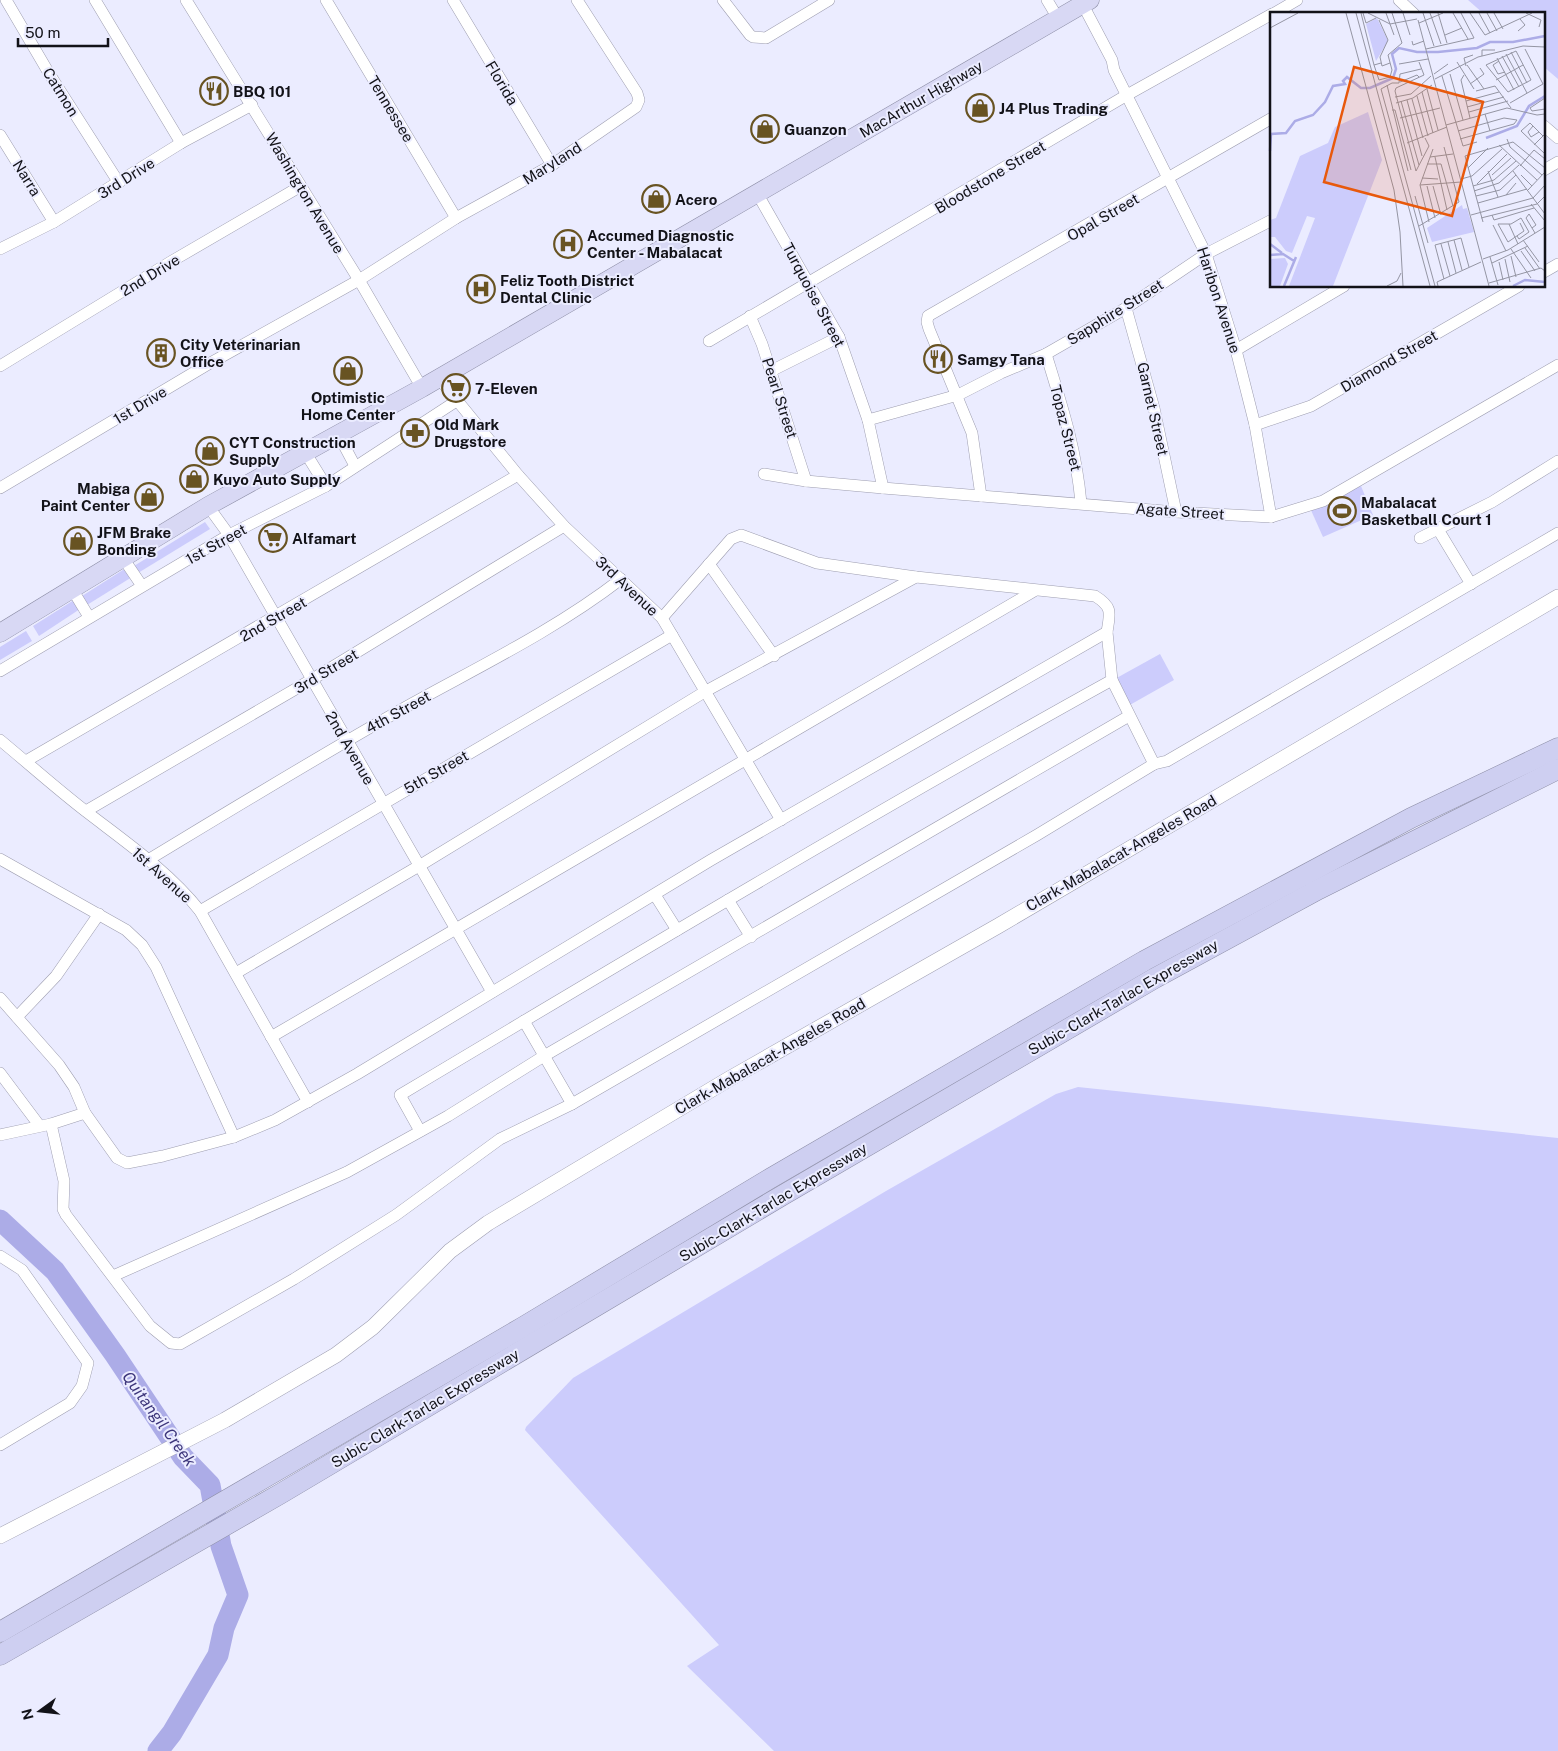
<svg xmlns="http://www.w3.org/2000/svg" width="1558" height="1751" viewBox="0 0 1558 1751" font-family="'Public Sans',sans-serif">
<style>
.green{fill:#ccccfc}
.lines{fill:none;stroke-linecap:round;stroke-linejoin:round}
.river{stroke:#acace7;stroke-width:21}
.minor-casing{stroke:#9e9eb0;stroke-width:12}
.secondary-casing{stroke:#9e9eb0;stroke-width:16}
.trunk-casing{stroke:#8c8da5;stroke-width:19}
.motorway-casing{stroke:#8c8da5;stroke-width:21}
.minor{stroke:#fff;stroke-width:11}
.secondary{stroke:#fff;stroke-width:15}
.trunk{stroke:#d8d8f4;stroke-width:18}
.motorway{stroke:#cecff1;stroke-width:20}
.labels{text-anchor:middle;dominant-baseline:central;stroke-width:4;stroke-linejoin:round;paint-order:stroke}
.street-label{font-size:15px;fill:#121218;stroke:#ebecff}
.poi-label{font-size:15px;font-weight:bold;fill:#121218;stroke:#ebecff;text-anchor:start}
.water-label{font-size:16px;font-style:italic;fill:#3d367b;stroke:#ebecff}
.inset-river{fill:none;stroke:#acace7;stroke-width:2.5}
.inset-road{fill:none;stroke:#9495a3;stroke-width:1}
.view{fill:#e8590c;fill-opacity:0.15;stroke:#e8590c;stroke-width:2.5}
.inset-edge{fill:none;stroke:#121218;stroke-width:2.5}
</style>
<rect width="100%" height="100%" fill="#ebecff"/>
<!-- green -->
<g class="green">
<path d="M1468 0H1558V79L1544 67V14H1484Z"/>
<path d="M1361 486 1373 515 1323 537 1310 508Z"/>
<path d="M205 522 210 529 138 573 134 566Z"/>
<path d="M126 568 132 577 87 605 82 596Z"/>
<path d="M74 600 80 609 39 636 33 626Z"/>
<path d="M26 631 32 641 0 660V647Z"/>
<path d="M1160 654 1174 680 1128 706 1113 680Z"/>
<path d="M1078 1087 1558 1138V1751H774L687 1666 719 1645 525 1430 526 1427 573 1378 886 1191 1056 1094Z"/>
</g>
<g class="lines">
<!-- river -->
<path class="river" d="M0 1220 55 1271 115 1355 183 1457 210 1485 221 1546 238 1595 224 1628 218 1655 172 1733 158 1751"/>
<defs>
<g id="minor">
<path d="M6 0 50 75 119 183"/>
<path d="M95 0 181 143"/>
<path d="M186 0 359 280 422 388"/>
<path d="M326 0 456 218"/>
<path d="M453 0 552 165"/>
<path d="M723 0 750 35 753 37 766 38 829 0"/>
<path d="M1047 0 1059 20"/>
<path d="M1399 0 1414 14"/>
<path d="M1083 5 1112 60 1114 70 1206 254 1236 350 1255 425 1271 517"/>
<path d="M1273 14 1297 0"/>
<path d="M1544 126 1558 138"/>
<path d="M0 135 54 222"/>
<path d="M1544 170 1558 162"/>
<path d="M757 193 839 337 868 420 883 488"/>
<path d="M0 249 54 222 181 143 252 105"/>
<path d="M1544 272 1558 264"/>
<path d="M1126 308 1154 408 1176 512"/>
<path d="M750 316 762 344 806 481"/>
<path d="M709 341 1127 95 1272 14"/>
<path d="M1236 350 1344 286"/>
<path d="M1046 354C1062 406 1076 448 1081 503"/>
<path d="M0 366 172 261 301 186"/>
<path d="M771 371 839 337"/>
<path d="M438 377 518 475 564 526 662 618 781 820"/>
<path d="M868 420 958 395 1001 373 1046 354 1126 308 1206 254 1272 220"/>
<path d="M1255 425 1311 406 1519 286"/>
<path d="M338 434 355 466"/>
<path d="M305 452 326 486"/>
<path d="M764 474 806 481 883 488 1176 512 1271 517 1323 501 1558 365"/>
<path d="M0 488 205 366 359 280 456 218 552 165 636 107 639 100 637 93 577 0"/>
<path d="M981 496 972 433 929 329 927 322 928 316 1272 118"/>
<path d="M208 506 229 535 492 992"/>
<path d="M1439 531 1471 584"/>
<path d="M1420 538 1492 502 1558 461"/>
<path d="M123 558 142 586"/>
<path d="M709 564 774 656"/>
<path d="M72 589 89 617"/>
<path d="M1107 632 1112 680 1154 764"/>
<path d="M0 671 229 535 326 486 458 400"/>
<path d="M0 740C29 764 58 790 88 813 127 843 169 872 200 911L308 1102"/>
<path d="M26 761 518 475"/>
<path d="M86 811 311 680 564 526"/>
<path d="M0 859 126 930 142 945 156 967 234 1137"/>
<path d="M148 860C234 808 319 756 406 707 478 667 555 630 621 579"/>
<path d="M655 895 677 930"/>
<path d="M728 900 751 937"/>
<path d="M200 911 672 635"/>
<path d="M236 973 419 866 706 691 916 577"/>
<path d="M0 998 59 1065 74 1087 85 1113 117 1158 127 1163 163 1156 234 1137 275 1120 357 1074 711 860 1107 632C1110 613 1113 607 1095 596L916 577 817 563 741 535 731 539 662 618"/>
<path d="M17 1017 56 976 99 914"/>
<path d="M524 1021 572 1104"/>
<path d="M271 1037 1034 591"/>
<path d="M0 1073 39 1125"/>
<path d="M51 1124 64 1181 63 1209 66 1215 150 1326 171 1343 180 1344 294 1279 396 1215 500 1139 572 1104 1037 835 1154 764 1167 761 1558 533"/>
<path d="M420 1131 400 1095C636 954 872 813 1112 680"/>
<path d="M0 1135 51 1124 85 1113"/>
<path d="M0 1256 22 1270 88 1363 82 1386 70 1403 0 1445"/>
<path d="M113 1276 347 1172 448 1116 544 1056 1129 716"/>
</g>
<path id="secondary" d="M0 1536 225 1420 336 1355 373 1327 450 1251 488 1223 729 1079 998 926 1558 597"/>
<path id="trunk" d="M0 633 208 506 422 388 1090 0"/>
<g id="motorway">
<path d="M0 1632 523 1327 771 1178 1144 961 1411 818 1558 748"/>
<path d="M0 1655 280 1494 783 1195 1155 978 1319 889 1558 769"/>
</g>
</defs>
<!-- minor casing -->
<use href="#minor" class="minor-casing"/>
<!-- secondary casing -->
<use href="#secondary" class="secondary-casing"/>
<!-- trunk casing -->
<use href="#trunk" class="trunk-casing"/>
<!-- motorway casing -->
<use href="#motorway" class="motorway-casing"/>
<!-- minor -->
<use href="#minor" class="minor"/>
<!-- secondary -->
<use href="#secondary" class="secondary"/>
<!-- trunk -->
<use href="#trunk" class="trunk"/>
<!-- motorway -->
<use href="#motorway" class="motorway"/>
</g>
<!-- icons -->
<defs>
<symbol id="restaurant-ring" viewBox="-11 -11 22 22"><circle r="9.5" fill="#ebecff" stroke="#685322" stroke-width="1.5"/><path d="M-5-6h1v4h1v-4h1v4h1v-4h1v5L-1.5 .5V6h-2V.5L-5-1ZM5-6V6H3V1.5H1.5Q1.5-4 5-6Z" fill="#685322"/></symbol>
<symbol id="shop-ring" viewBox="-11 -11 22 22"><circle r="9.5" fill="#ebecff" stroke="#685322" stroke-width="1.5"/><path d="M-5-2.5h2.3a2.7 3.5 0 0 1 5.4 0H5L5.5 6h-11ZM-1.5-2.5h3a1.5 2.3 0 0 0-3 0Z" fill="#685322"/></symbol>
<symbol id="hospital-ring" viewBox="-11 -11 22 22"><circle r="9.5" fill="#ebecff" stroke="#685322" stroke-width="1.5"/><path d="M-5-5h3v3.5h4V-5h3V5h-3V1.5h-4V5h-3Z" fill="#685322"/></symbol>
<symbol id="building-ring" viewBox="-11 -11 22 22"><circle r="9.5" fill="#ebecff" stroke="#685322" stroke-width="1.5"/><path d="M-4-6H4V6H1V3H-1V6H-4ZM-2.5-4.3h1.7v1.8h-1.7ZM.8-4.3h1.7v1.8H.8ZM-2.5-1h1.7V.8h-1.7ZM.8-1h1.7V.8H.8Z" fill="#685322"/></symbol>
<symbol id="supermarket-ring" viewBox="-11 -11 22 22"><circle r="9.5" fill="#ebecff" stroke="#685322" stroke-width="1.5"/><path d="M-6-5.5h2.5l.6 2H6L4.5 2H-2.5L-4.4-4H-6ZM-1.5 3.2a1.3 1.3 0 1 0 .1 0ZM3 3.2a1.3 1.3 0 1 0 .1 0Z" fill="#685322"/></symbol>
<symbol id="pharmacy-ring" viewBox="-11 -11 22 22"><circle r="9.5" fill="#ebecff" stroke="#685322" stroke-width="1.5"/><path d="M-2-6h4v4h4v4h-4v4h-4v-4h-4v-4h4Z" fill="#685322"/></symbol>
<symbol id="stadium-ring" viewBox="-11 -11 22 22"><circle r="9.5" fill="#ebecff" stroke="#685322" stroke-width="1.5"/><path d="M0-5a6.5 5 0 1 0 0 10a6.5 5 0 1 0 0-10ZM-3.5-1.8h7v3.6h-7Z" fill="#685322"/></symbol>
</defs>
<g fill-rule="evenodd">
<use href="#restaurant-ring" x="198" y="75" width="32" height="32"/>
<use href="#shop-ring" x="964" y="92" width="32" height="32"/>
<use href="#shop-ring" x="749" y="113" width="32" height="32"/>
<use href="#shop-ring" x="640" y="183" width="32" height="32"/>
<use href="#hospital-ring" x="552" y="228" width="32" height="32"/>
<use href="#hospital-ring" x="465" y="273" width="32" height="32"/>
<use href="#building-ring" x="145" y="337" width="32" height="32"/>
<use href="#restaurant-ring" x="922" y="343" width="32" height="32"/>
<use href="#shop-ring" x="332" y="355" width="32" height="32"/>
<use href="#supermarket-ring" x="440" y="372" width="32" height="32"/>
<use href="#pharmacy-ring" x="399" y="417" width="32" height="32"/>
<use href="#shop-ring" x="194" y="435" width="32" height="32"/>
<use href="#shop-ring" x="178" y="463" width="32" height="32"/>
<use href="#shop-ring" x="133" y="481" width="32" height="32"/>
<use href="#stadium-ring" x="1326" y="495" width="32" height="32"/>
<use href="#supermarket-ring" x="257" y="522" width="32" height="32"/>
<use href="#shop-ring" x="62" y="525" width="32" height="32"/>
</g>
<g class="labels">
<!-- street labels -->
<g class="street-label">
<text transform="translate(502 83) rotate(59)">Florida</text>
<text transform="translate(61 92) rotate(58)">Catmon</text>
<text transform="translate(921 99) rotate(-30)">MacArthur Highway</text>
<text transform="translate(391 109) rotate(59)">Tennessee</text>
<text transform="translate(552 163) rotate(-32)">Maryland</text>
<text transform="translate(990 177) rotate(-31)">Bloodstone Street</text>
<text transform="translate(27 178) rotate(58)">Narra</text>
<text transform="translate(126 178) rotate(-32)">3rd Drive</text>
<text transform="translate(305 193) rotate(59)">Washington Avenue</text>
<text transform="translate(1103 217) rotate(-30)">Opal Street</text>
<text transform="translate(150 275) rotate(-31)">2nd Drive</text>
<text transform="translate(814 295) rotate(62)">Turquoise Street</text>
<text transform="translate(1219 300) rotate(72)">Haribon Avenue</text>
<text transform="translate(1115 312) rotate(-32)">Sapphire Street</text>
<text transform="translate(1389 361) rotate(-30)">Diamond Street</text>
<text transform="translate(780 398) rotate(72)">Pearl Street</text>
<text transform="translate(140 405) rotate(-31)">1st Drive</text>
<text transform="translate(1153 409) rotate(77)">Garnet Street</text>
<text transform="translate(1066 428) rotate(76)">Topaz Street</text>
<text transform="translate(1180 511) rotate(4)">Agate Street</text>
<text transform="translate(216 544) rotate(-29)">1st Street</text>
<text transform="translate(627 586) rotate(43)">3rd Avenue</text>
<text transform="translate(273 619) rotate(-30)">2nd Street</text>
<text transform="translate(326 671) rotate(-31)">3rd Street</text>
<text transform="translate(398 712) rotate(-29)">4th Street</text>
<text transform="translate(350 748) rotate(60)">2nd Avenue</text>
<text transform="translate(436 772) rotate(-30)">5th Street</text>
<text transform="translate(1121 853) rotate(-30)">Clark-Mabalacat-Angeles Road</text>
<text transform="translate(162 875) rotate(42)">1st Avenue</text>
<text transform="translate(1123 997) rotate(-30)">Subic-Clark-Tarlac Expressway</text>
<text transform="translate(770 1056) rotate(-30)">Clark-Mabalacat-Angeles Road</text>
<text transform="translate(773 1202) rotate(-31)">Subic-Clark-Tarlac Expressway</text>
<text transform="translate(425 1408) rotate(-31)">Subic-Clark-Tarlac Expressway</text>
</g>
<!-- poi labels -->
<g class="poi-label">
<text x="233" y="91">BBQ 101</text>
<text x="999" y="108">J4 Plus Trading</text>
<text x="784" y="129">Guanzon</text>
<text x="675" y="199">Acero</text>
<text x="587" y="235">Accumed Diagnostic<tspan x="587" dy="17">Center - Mabalacat</tspan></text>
<text x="500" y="280">Feliz Tooth District<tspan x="500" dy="17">Dental Clinic</tspan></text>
<text x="180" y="344">City Veterinarian<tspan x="180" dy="17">Office</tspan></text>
<text x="957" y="359">Samgy Tana</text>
<text x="475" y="388">7-Eleven</text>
<text x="348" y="397" text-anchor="middle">Optimistic<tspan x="348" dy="17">Home Center</tspan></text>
<text x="434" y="424">Old Mark<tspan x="434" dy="17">Drugstore</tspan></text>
<text x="229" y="442">CYT Construction<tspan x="229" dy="17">Supply</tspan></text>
<text x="213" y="479">Kuyo Auto Supply</text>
<text x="130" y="488" text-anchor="end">Mabiga<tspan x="130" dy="17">Paint Center</tspan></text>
<text x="1361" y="502">Mabalacat<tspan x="1361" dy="17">Basketball Court 1</tspan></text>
<text x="97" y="532">JFM Brake<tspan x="97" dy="17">Bonding</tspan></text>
<text x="292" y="538">Alfamart</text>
</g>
<!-- water labels -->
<g class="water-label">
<text transform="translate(159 1419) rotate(54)">Quitangil Creek</text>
</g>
</g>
<!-- overview -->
<g transform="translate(1270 12)">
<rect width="275" height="275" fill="#ebecff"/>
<path d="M107 6 118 29 106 49 96 12ZM98 100 112 148 63 274H19L45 206 37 204 22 241 16 239 5 225H0V208L6 206 30 144 58 131 65 115ZM192 193 193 197 197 196 204 220 162 230 157 216ZM15 246 18 252 10 274H0V247Z" fill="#ccccfc"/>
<path class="inset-river" d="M216 126 247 114 259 94 275 84M0 139 1 122 16 121 25 109 43 103 55 90 63 74 75 72 73 69 77 65 91 76H100L123 66 126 57 122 42 129 36 147 40H168L207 36 220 30H243L275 24M0 232 12 241M0 243 13 242 24 249M14 274 26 245M243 274 255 268 275 270"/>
<path class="inset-road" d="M76 1 124 178 130 220 133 274M86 1 160 274M91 1 104 53 111 51M93 1 96 11 106 6M98 1 120 12 147 7M116 1 124 23M133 1 140 23M153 1 164 34M160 1 171 32M168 1 177 31M183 1 198 27M200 1 215 23 262 1M209 1 220 21M217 1 227 19M224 1 233 17M256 1 271 8 269 15M109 8 118 28 110 45 112 54 120 51M148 8 219 274M149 11 173 1M0 16 28 1M248 19 255 13 250 7M175 23 192 16M142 29 143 33 154 29M156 37 204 26 191 1M246 39 261 68 238 80 216 53ZM241 40 257 71M236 42 257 81M212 44V38H225M232 44 249 75M227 46 244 78M229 49 223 53 228 62 235 60M149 50 154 63 126 76 125 79 146 159 159 134 155 126M187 50 204 77M129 52 158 47M104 53 109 68 120 65 122 58 118 43 132 31 122 1M197 53 214 77M196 54 194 46 203 43M164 62 178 52M180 62 193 108M194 63 191 68 200 106M172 64 193 134 207 130M165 67 208 45 253 34 275 35M226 68 253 53M130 70 147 63 149 65M129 71H122L111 77 165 274M129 71 130 62 151 57M200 72 214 62 210 56M117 73 138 159M157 77 168 118M206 79 225 74 241 96M152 80 163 121M147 84 158 124M125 85 141 82 161 64M275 86 260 96 262 99 275 97M142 87 153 126M137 88 152 144M131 89 149 153M196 89 229 80M126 91 143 86 162 73M240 91 273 72 255 37M197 95 234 85M122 98H125L141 158M199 100 238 89M215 102 220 119M130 106 170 96M176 113 237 96 267 103 275 102M263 114 258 120 261 125 269 120M188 119 234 106 247 108 244 112 190 127M273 124 260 111 251 119 275 142M237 127 240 135 272 163M137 131 177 115M229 133 267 168M264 133 275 122M160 145 183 142M165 145 177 198M157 152H171L183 194M250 154 264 138 275 147M198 156 218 136M218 159 228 185M243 159 275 202M222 163 241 146M251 163 262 174M152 166 168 167M191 167 202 164 232 137M207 172 237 142M150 173 191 170M157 174 165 206M163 174 171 203M203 174 224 168 246 149M258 178 275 160M204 179 229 171 249 153M236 183 246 171M145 184 158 231M206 184 230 178 246 163M208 191 257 177M261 192 275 209M259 202 256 206 265 221M259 202 266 213 262 216M201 203 263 186 275 173M222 203 224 208 264 196M211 206 267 192 275 184M159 210 150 173 163 137M213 210 195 144 243 130 275 156M239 212 248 232M223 213 236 239M149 214 189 190 174 135M247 224 249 227 259 220 251 206 241 212H228L238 230 254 219 250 211M184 228 192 258M253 228 269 250M178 230 186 261M171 232 180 264M255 236 270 257M241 237 261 266M251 239 265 259M241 244 246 265M220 245 228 273M213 247 238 238 275 215M235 247 240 270M229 250 233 268M222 251 258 234M174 267 165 233 191 226 199 255M219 271 271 256 275 259M117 274 127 269 131 261M168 274 167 270 211 250"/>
<path class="view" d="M84 55 213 90 182 204 54 170Z"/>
<rect width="275" height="275" class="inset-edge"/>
</g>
<!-- north arrow -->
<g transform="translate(40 1711) rotate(255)" stroke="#ebecff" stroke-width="4" paint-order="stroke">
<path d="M0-4L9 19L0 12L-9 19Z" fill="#121218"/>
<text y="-8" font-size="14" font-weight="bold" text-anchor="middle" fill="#121218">N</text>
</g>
<!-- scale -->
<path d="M18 38v8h90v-8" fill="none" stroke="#121218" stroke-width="2.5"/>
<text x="25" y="38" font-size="15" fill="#121218" stroke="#ebecff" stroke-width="4" paint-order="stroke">50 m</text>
</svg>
